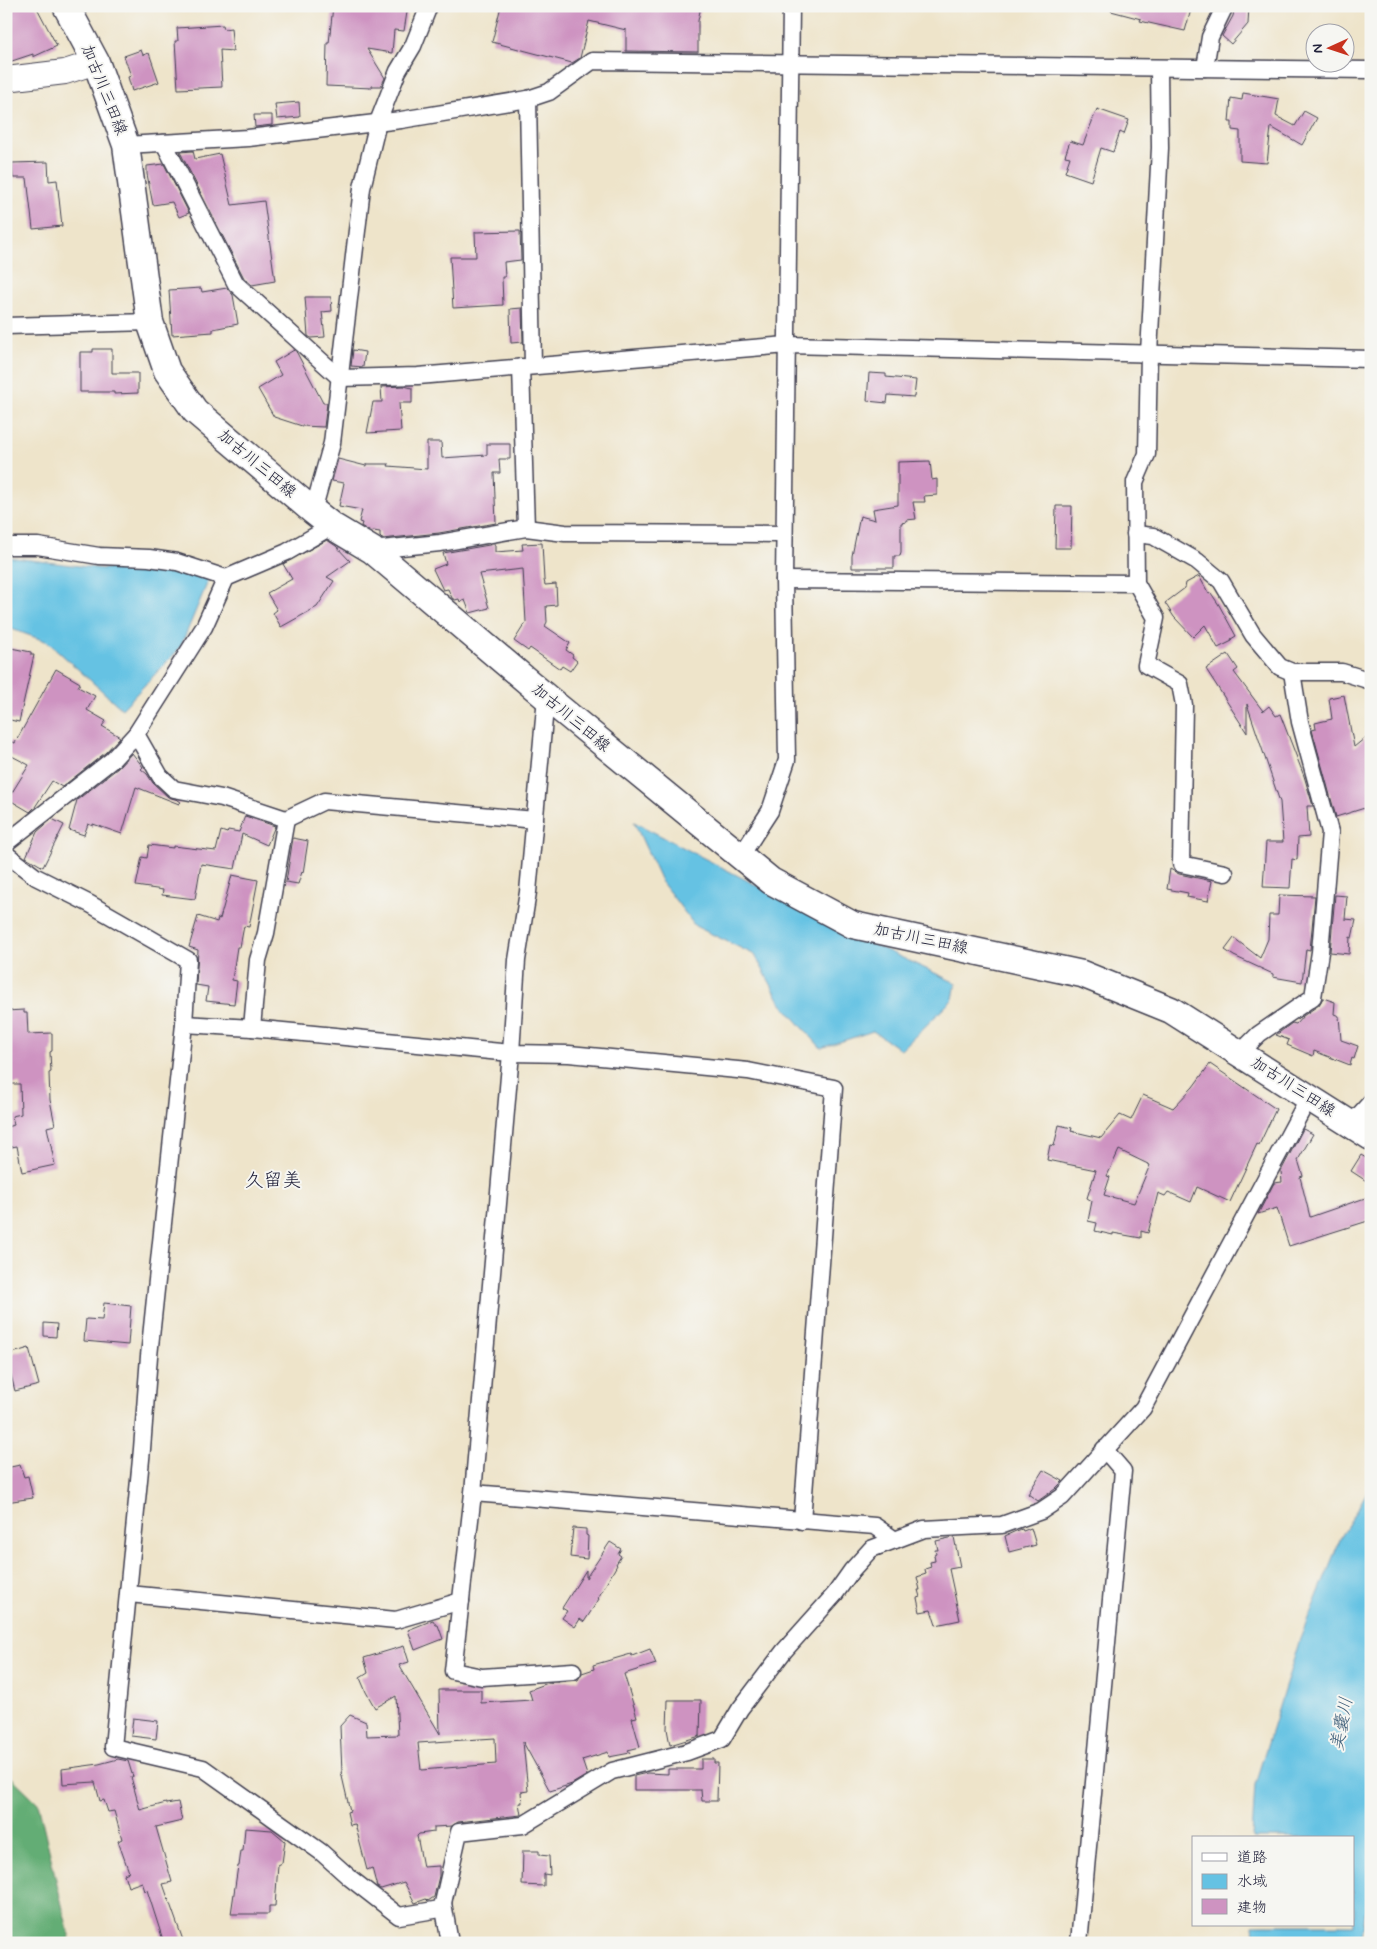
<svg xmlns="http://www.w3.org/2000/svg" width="1377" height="1949" viewBox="0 0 1377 1949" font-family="Mynerve,'Klee One',sans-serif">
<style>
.forest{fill:#63ad75;stroke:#426858}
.water{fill:#65c2e3;stroke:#44728f}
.building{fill:#ce93c1;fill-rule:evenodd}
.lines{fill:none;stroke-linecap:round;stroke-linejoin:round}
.street-casing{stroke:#413f50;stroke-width:19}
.secondary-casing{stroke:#413f50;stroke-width:26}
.primary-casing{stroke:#413f50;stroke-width:29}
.street{stroke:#fff;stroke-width:16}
.secondary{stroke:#fff;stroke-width:24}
.primary{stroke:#fff;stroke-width:26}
.labels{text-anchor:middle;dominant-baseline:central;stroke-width:4;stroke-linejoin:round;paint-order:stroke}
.street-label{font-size:16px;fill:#22223b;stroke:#f6f6f2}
.water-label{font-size:18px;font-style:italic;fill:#395a76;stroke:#f6f6f2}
.quarter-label{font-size:19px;fill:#22223b;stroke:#f6f6f2}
</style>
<rect width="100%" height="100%" fill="#f6f6f2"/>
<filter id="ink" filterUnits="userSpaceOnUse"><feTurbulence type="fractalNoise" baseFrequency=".02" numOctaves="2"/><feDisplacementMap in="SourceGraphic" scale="10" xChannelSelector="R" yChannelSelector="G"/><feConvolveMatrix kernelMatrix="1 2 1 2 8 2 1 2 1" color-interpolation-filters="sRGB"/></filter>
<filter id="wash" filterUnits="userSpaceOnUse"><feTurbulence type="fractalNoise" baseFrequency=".0096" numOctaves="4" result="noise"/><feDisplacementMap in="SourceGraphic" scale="20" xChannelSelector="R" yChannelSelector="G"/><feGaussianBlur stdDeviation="1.12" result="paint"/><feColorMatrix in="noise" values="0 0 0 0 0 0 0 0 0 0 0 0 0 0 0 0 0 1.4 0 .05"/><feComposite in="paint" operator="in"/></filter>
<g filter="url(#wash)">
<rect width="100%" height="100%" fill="#eee4ca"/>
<!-- forest -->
<path class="forest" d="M6 1772 38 1803 71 1943H6Z"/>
<!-- water -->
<g class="water">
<path d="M6 557 104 569 177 558 209 579 180 648 122 709 48 642 6 627Z"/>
<path d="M634 822 843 930 956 983 953 999 901 1050 873 1031 821 1048 781 1003 755 955 695 926 661 881Z"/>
<path d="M1371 1485V1868L1361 1943H1255L1253 1925H1353V1838H1252L1255 1784 1300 1639 1341 1537Z"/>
</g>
<g id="blocks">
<!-- building -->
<g class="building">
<path d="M6 6H36L57 46 33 57V54L6 63Z"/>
<path d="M333 6H408L404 31 394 30 392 53 367 49 385 78 381 86H372V88L326 86 327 43H329Z"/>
<path d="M501 6H701L698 21V52L626 51V30L589 21 580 58 572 63 492 42Z"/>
<path d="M1112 6H1192L1185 31 1140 21 1141 19 1111 11Z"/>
<path d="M1235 6H1249L1248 24 1231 44 1222 36 1233 16Z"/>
<path d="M223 25 224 29 231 28 233 51 220 50 222 87 178 89 175 41H178L177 28Z"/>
<path d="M141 50 143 55 149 53 159 82 132 91 128 77 131 76 124 56Z"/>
<path d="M1243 93 1279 99 1276 116 1295 126 1304 111 1317 118 1302 145 1271 127 1267 163 1240 161V131L1232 130V122H1229L1231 98 1242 100Z"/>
<path d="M299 102 300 117 277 119 275 104Z"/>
<path d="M1097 109 1129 120 1124 134 1120 132 1113 152 1101 148 1091 181 1065 172 1070 157 1065 156 1070 141 1083 145Z"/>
<path d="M254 115H272V125L255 127Z"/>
<path d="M193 151 195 159 220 154 232 205 264 201 275 281 252 285 244 278 180 152Z"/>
<path d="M48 162 49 181 57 180 62 226 33 229 27 178H13L12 163Z"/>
<path d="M164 164 189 213 179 217 172 202 153 205 147 174V166Z"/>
<path d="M520 231 521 260 504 262 505 277H502L503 305 453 308 450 257H476L475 232Z"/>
<path d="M201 288 202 292 227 288 233 295 238 324 213 329V332L172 335 169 290Z"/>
<path d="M305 297H331L332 311 322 312 325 337 311 338 308 336Z"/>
<path d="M522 308 523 342 511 343 510 309Z"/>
<path d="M93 349H112V373H138V393L114 394V392H80V352H93Z"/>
<path d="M294 350 297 353 323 403H327L324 427 302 426 274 417 258 389 281 375 274 362Z"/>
<path d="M353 350 365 352 363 367 351 366Z"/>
<path d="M869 373 886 374V377L916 380 914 397 888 395 887 403 867 401Z"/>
<path d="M404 386 412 388V403H399L401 431 367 433 373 402H382L381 387Z"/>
<path d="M427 442H441L442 458 487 455V444H510V459H499L500 473H494L496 523 439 533 382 539 380 537V532L367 530 361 526 362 523 359 522 362 510 339 506 344 483 332 481 338 459 366 466V464H389L388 466 427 469Z"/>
<path d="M930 461 932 480 937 479V495L924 496 925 502H913L916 519 906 520V522L901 523V553L900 556H894V568H852V556L860 516 875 520 873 509 898 505V462Z"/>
<path d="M1056 506H1072L1071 548H1055Z"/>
<path d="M327 540 336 546 350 561 327 577 334 581 317 607 281 627 273 613 277 610 267 593 292 579 283 564Z"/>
<path d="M542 543 544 580 545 585 556 584 557 605 546 606 547 622 545 626 570 643 566 650 573 655 572 657 577 661 570 671 562 666 560 669 530 648 528 651 514 641 526 622 523 569 479 574 489 608 470 613 465 600 460 602 459 599 455 600 452 598 448 589 443 590 433 569 446 564 443 553 495 544V552L523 550 522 544Z"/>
<path d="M1199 576 1209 594 1211 593 1219 605 1236 636 1231 639 1232 641 1218 648 1205 625 1193 637 1174 617 1165 603 1185 588 1186 583Z"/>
<path d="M6 647 31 652V655H34L19 722 6 719Z"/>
<path d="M1228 654 1238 669 1234 672 1263 711 1269 706 1276 716 1280 714 1304 776 1313 806H1307L1309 837 1298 838 1297 860 1292 859 1290 888 1263 887 1266 842H1283L1280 802 1247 704V733L1206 669Z"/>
<path d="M56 669 80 683 78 687 95 696 87 710 106 721 102 726 120 737 105 753 62 787 52 781 35 807 30 812 8 799 29 765 8 754 9 741 15 743Z"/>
<path d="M1344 695 1354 747 1365 738 1371 746V806L1336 817 1312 730 1316 729 1315 723 1332 719 1329 698Z"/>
<path d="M132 753 143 767 141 769 147 774 153 783 168 797 178 800 181 802 179 804 136 787 122 834 93 824V826L88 824 84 835 69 830 77 800 118 768Z"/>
<path d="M245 816 275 826 267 845 242 834 235 869 201 864 195 899 162 895 163 890 136 886 142 857 147 858 149 845 173 848V846L216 851 221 831 227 833 228 830 239 832Z"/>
<path d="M52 819 64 825 43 867 26 857 37 832Z"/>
<path d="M293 838 308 841 303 873 302 872 298 884 286 882Z"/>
<path d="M1170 869 1179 874 1212 881 1208 901 1187 897 1188 893 1167 889Z"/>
<path d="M232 875 258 880 249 927 244 926 240 947H237L232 980 237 981 234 1004 206 1001 208 987 196 985 198 950 189 947 198 916 217 922 218 918 220 919Z"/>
<path d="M1279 895 1315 896 1310 950 1306 949 1302 982 1273 977V974L1234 956 1225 950 1234 938 1260 958 1268 939 1269 915H1278Z"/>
<path d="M1335 895 1347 896 1345 919 1356 920 1352 938 1350 937 1349 954 1330 952Z"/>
<path d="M1323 998 1335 1002 1334 1014 1339 1016 1341 1040 1358 1046 1354 1059 1352 1058 1350 1065 1314 1051 1313 1056 1287 1045 1289 1040 1276 1035 1292 1023 1296 1024 1303 1016 1319 1005Z"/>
<path d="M24 1010V1013H27L28 1034 52 1033V1051L50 1052 51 1072 49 1073 50 1100 55 1125 47 1127 55 1165 22 1172 17 1146 6 1148V1127L14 1125 12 1116 21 1114 20 1084H6V1011Z"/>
<path d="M1210 1064 1276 1109 1259 1145 1257 1144 1230 1202 1197 1187 1191 1202 1168 1192 1165 1196 1158 1193 1148 1233 1141 1231V1238L1113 1233V1235L1095 1231 1097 1223 1088 1221 1092 1201 1087 1198 1096 1170 1047 1160 1050 1145 1054 1146 1059 1125 1072 1128 1071 1131 1101 1138 1120 1115 1131 1120 1143 1095 1173 1108 1193 1087ZM1119 1150 1150 1165 1134 1203 1104 1195 1110 1177 1107 1176Z"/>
<path d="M1303 1129 1313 1134 1298 1160 1303 1176 1300 1177 1310 1217 1371 1196V1220L1289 1246 1277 1208 1258 1214 1274 1183 1282 1182 1281 1171Z"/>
<path d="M1361 1155 1371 1161V1184L1351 1171Z"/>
<path d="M104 1303 131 1306 128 1345 84 1341 86 1319 102 1320Z"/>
<path d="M44 1323 57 1324 56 1337 44 1336Z"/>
<path d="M29 1348 39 1385 15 1391 6 1355Z"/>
<path d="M20 1465 24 1477 28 1476 33 1498 6 1502V1468Z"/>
<path d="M1043 1470 1063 1481 1055 1489 1038 1501 1028 1494Z"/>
<path d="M573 1528 586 1529V1535L588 1536 587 1559 570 1557Z"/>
<path d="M1031 1528 1036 1545 1009 1552 1005 1536 1016 1531 1022 1529 1023 1531Z"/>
<path d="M954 1537 960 1567 949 1569 960 1620 936 1625 931 1610 920 1612 917 1598 920 1597 918 1590H920L917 1577 926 1574 925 1569 931 1567 930 1562 935 1561 934 1555 936 1554 935 1550H938L936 1541Z"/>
<path d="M610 1542 621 1549 618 1554 621 1556 616 1564 617 1565 598 1598 599 1599 584 1622 580 1619 575 1627 562 1618 567 1611 562 1608 586 1570V1578Z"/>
<path d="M433 1620 436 1625H438L443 1639 415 1650 408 1630Z"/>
<path d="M404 1646 409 1662 399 1665 440 1734 439 1690H481V1703L532 1700 529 1690 548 1683 578 1680 582 1673 594 1669 593 1665 631 1654 632 1656 650 1649 656 1664 624 1674 637 1717 632 1718 640 1747 628 1750 630 1753 609 1757 608 1752 582 1760 587 1775 572 1784 550 1791 523 1742 528 1791 521 1792 522 1803H519L521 1815 458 1822 452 1826 434 1827V1832L419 1834 417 1836 423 1867 439 1866V1876L434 1897 428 1901 426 1899 415 1903 404 1882 381 1889 377 1887 372 1868 367 1870 355 1824 350 1825 347 1812 350 1811 341 1772H342L340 1726 350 1715 366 1722 367 1736 398 1735 396 1696 375 1708 366 1692 360 1678 368 1673 364 1658ZM495 1738 496 1764 421 1770 418 1743Z"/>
<path d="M668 1700H701L700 1736 670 1745 667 1729Z"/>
<path d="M133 1718 158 1721 156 1739 131 1736Z"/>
<path d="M118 1759 128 1761 133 1777H131L140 1810 166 1803V1804L178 1802 182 1821 156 1827 172 1882 163 1884 184 1943H164L147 1890 145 1891 142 1882 128 1887 124 1874 129 1872 118 1841 122 1839 114 1811 108 1812 104 1800 100 1801 95 1782 63 1784 62 1769 99 1764Z"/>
<path d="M701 1759H714V1763H718L717 1801H702L701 1790H634V1776L647 1773 668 1774V1769H701Z"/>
<path d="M245 1828 272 1830 285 1841 282 1863 278 1865 275 1906H269V1914H231L238 1866H239L241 1851H243Z"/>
<path d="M523 1851H539V1855L549 1856 550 1875 544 1874V1886L522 1885Z"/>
</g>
</g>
</g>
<g filter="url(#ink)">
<use href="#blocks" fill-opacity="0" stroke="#413f50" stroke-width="1"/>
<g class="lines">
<defs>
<g id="street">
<path d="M1205 68 1210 37 1225 6"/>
<path d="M1159 69 1160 148 1149 353 1147 454 1135 482 1136 583 1156 618 1146 665 1180 684 1184 705 1181 864 1225 873"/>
<path d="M528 99 533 366"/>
<path d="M164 143 236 284 340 378 418 376 787 345 1371 359"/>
<path d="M126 145 248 138 401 120 528 99 549 92 592 61 1371 70"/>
<path d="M6 326 150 322"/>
<path d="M521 367 526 528"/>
<path d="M313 511 332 443 362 188 378 122 398 71 413 46 429 6"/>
<path d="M1135 534 1153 536 1197 561 1221 581 1253 635 1280 667 1292 672H1342L1371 681"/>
<path d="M6 546H38L99 556 149 558 177 562 226 578"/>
<path d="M372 550 440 543 526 528 565 533 784 534"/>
<path d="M784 580 1136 583"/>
<path d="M546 697 528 892 517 960 511 1053 473 1493 453 1671 482 1677 573 1671"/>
<path d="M136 734 160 776 174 789 222 798 286 819 324 801 535 820"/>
<path d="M6 843 112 760 136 734 204 627 226 578 287 552 332 526"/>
<path d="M6 854 36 877 90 904 188 960 184 1024 149 1356 142 1449 113 1747 203 1768 321 1852 350 1878 399 1916 440 1909 443 1903 459 1832 523 1825 612 1771 687 1752 722 1739 740 1709 784 1651 835 1594 852 1570 871 1549 924 1529 1002 1525 1041 1511 1062 1497 1143 1408 1309 1097"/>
<path d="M740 857 770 811 787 760 784 580 791 6"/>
<path d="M184 1024 252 1028 511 1053 569 1054 748 1071 834 1088 802 1521"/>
<path d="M252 1028 258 960 266 933 286 819"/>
<path d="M1240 1053 1259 1034 1313 997 1320 952 1330 832 1300 722 1292 672"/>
<path d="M1351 1124 1371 1102"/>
<path d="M473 1493 875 1526 895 1540"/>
<path d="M129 1594 396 1620 461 1601"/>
<path d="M443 1903 450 1943"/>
<path d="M1079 1943 1123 1471 1104 1449"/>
</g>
<path id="secondary" d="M6 79 65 72 96 62"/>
<path id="primary" d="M66 6 96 62 126 145 150 322 167 371 195 411 313 511 332 526 372 550 546 697 771 881 853 925 1082 974 1171 1010 1371 1137"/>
</defs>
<!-- street casing -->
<use href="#street" class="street-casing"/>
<!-- secondary casing -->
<use href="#secondary" class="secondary-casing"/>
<!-- primary casing -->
<use href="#primary" class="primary-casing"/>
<!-- street -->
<use href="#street" class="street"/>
<!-- secondary -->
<use href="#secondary" class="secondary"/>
<!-- primary -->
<use href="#primary" class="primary"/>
</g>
</g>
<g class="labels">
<!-- street labels -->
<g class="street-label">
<text transform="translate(104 90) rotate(68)">加古川三田線</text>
<text transform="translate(257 464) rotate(40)">加古川三田線</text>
<text transform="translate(571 718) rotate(40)">加古川三田線</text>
<text transform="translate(921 939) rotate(12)">加古川三田線</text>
<text transform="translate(1293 1087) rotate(33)">加古川三田線</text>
</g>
<!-- water labels -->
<g class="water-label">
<text transform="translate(1342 1724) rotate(-79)">美嚢川</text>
</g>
<!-- quarter labels -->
<g class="quarter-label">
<text x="273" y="1180">久留美</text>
</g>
</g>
<!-- margin -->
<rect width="1377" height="1949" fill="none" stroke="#f6f6f2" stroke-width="25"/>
<!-- legend -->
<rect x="1192" y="1836" width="162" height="90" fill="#f6f6f2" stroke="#a1a1a9"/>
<rect x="1202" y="1853" width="25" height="8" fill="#ffffff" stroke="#a1a1a9"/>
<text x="1237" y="1862" font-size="15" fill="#22223b">道路</text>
<rect x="1202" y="1874" width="25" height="15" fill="#65c2e3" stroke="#a1a1a9"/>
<text x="1237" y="1886" font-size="15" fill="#22223b">水域</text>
<rect x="1202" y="1899" width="25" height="15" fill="#ce93c1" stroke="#a1a1a9"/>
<text x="1237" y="1912" font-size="15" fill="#22223b">建物</text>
<!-- north arrow -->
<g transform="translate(1330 48) rotate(267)"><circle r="24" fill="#f6f6f2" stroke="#a1a1a9"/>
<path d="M0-4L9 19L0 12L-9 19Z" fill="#c8321e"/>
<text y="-8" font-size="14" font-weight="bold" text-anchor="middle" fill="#22223b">N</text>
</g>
</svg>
